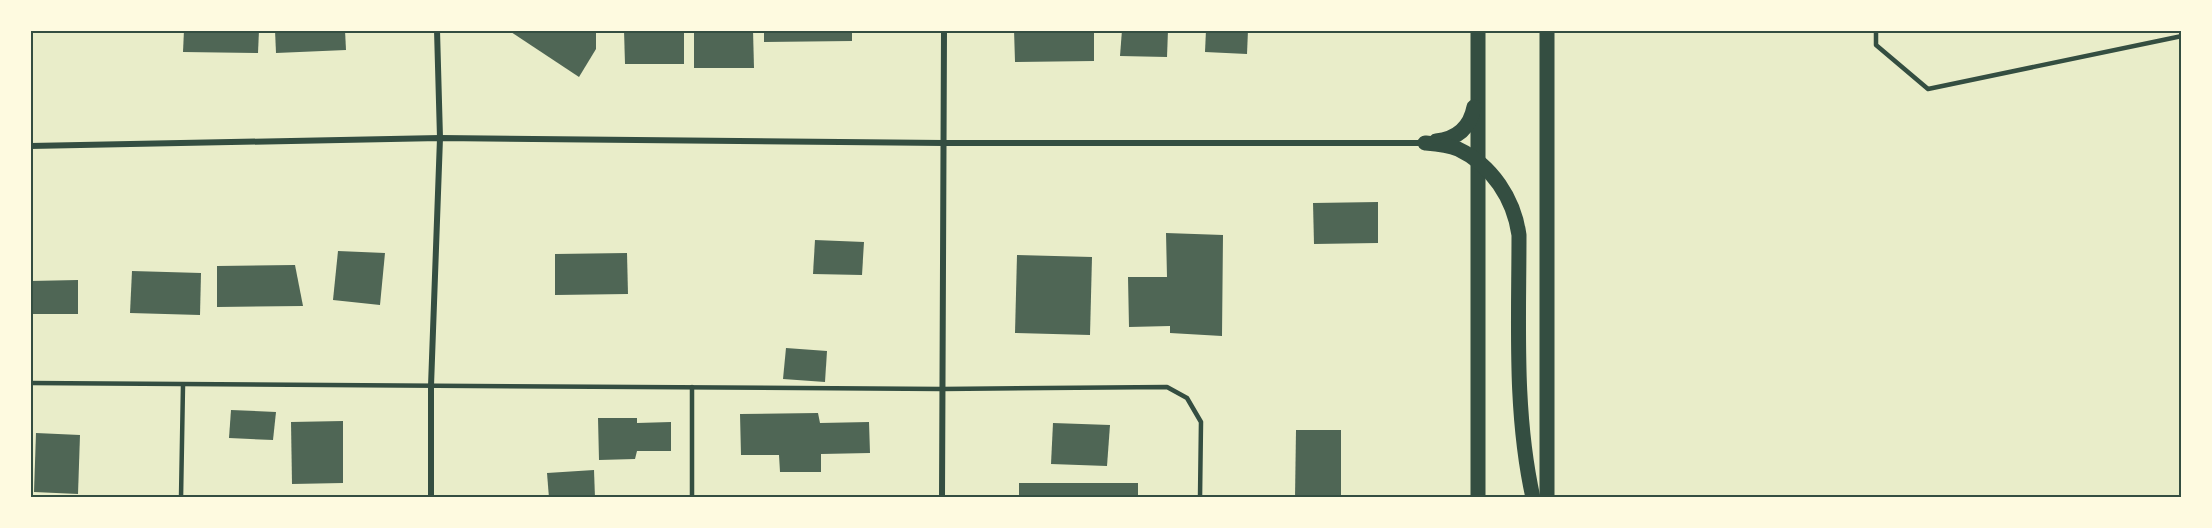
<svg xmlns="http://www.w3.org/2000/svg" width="2212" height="528" viewBox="0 0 2212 528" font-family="Lato,sans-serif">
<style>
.building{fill:#4f6655}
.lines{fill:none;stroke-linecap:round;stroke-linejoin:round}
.service{stroke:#344e41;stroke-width:4.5}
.minor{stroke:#344e41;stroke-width:6}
.primary{stroke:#344e41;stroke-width:15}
.neatline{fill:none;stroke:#344e41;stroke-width:2}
</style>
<rect width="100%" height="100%" fill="#e9edc9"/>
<!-- building -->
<g class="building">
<path d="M184 30H259L258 53 183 52Z"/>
<path d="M275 30H345L346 50 276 53Z"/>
<path d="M512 30H596V49L579 77 511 32Z"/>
<path d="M624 30H684V64H625Z"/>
<path d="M694 30H753L754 68H694Z"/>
<path d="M764 30H852V41L764 42Z"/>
<path d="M1014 30H1094V61L1015 62Z"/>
<path d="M1122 30H1168L1167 57 1120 56Z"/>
<path d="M1206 30H1248L1247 54 1205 52Z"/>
<path d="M1378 202V243L1314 244 1313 203Z"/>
<path d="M1166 233 1223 235 1222 336 1170 333V326L1129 327 1128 277H1167Z"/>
<path d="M815 240 864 242 862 275 813 274Z"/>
<path d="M338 251 385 253 380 305 333 300Z"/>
<path d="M627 253 628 294 555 295V254Z"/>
<path d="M1017 255 1092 257 1090 335 1015 333Z"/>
<path d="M295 265 303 306 217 307V266Z"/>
<path d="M132 271 201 273 200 315 130 313Z"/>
<path d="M78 280V314H30V281Z"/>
<path d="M786 348 827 351 825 382 783 379Z"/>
<path d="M231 410 276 412 273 440 229 438Z"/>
<path d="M818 413 820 423 869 422 870 453 821 454V472H780L779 455H741L740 414Z"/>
<path d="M598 418H637V423L671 422V451H637L635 459 599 460Z"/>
<path d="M343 421V483L292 484 291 422Z"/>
<path d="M1053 423 1110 425 1107 466 1051 464Z"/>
<path d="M1296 430H1341V498H1295Z"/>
<path d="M36 433 80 435 78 494 34 492Z"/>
<path d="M594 470 595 498H549L547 473Z"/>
<rect x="1019" y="483" width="119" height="15"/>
</g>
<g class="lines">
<!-- service -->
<g class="service">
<path d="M1876 30V45L1928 89 2182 36"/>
<path d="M30 383 942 389 1167 387 1187 398 1201 422 1200 498"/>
<path d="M181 498 183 385"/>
<path d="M692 498V387"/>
</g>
<!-- minor -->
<g class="minor">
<path d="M30 146 440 138 944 143H1424"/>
<path d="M431 498V386L440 138 437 30"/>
<path d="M942 498 944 30"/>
</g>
<!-- primary -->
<g class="primary">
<path d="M1478 30V498"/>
<path d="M1547 30V498"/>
<path d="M1436 141C1457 139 1470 128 1474 107"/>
<path d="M1425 143C1436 144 1448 145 1458 149 1492 165 1514 199 1519 235 1519 323 1514 412 1533 498"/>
</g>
</g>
<!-- border -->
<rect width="2212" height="528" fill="none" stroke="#fefae0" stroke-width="63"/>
<rect x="32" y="32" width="2148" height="464" class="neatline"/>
</svg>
